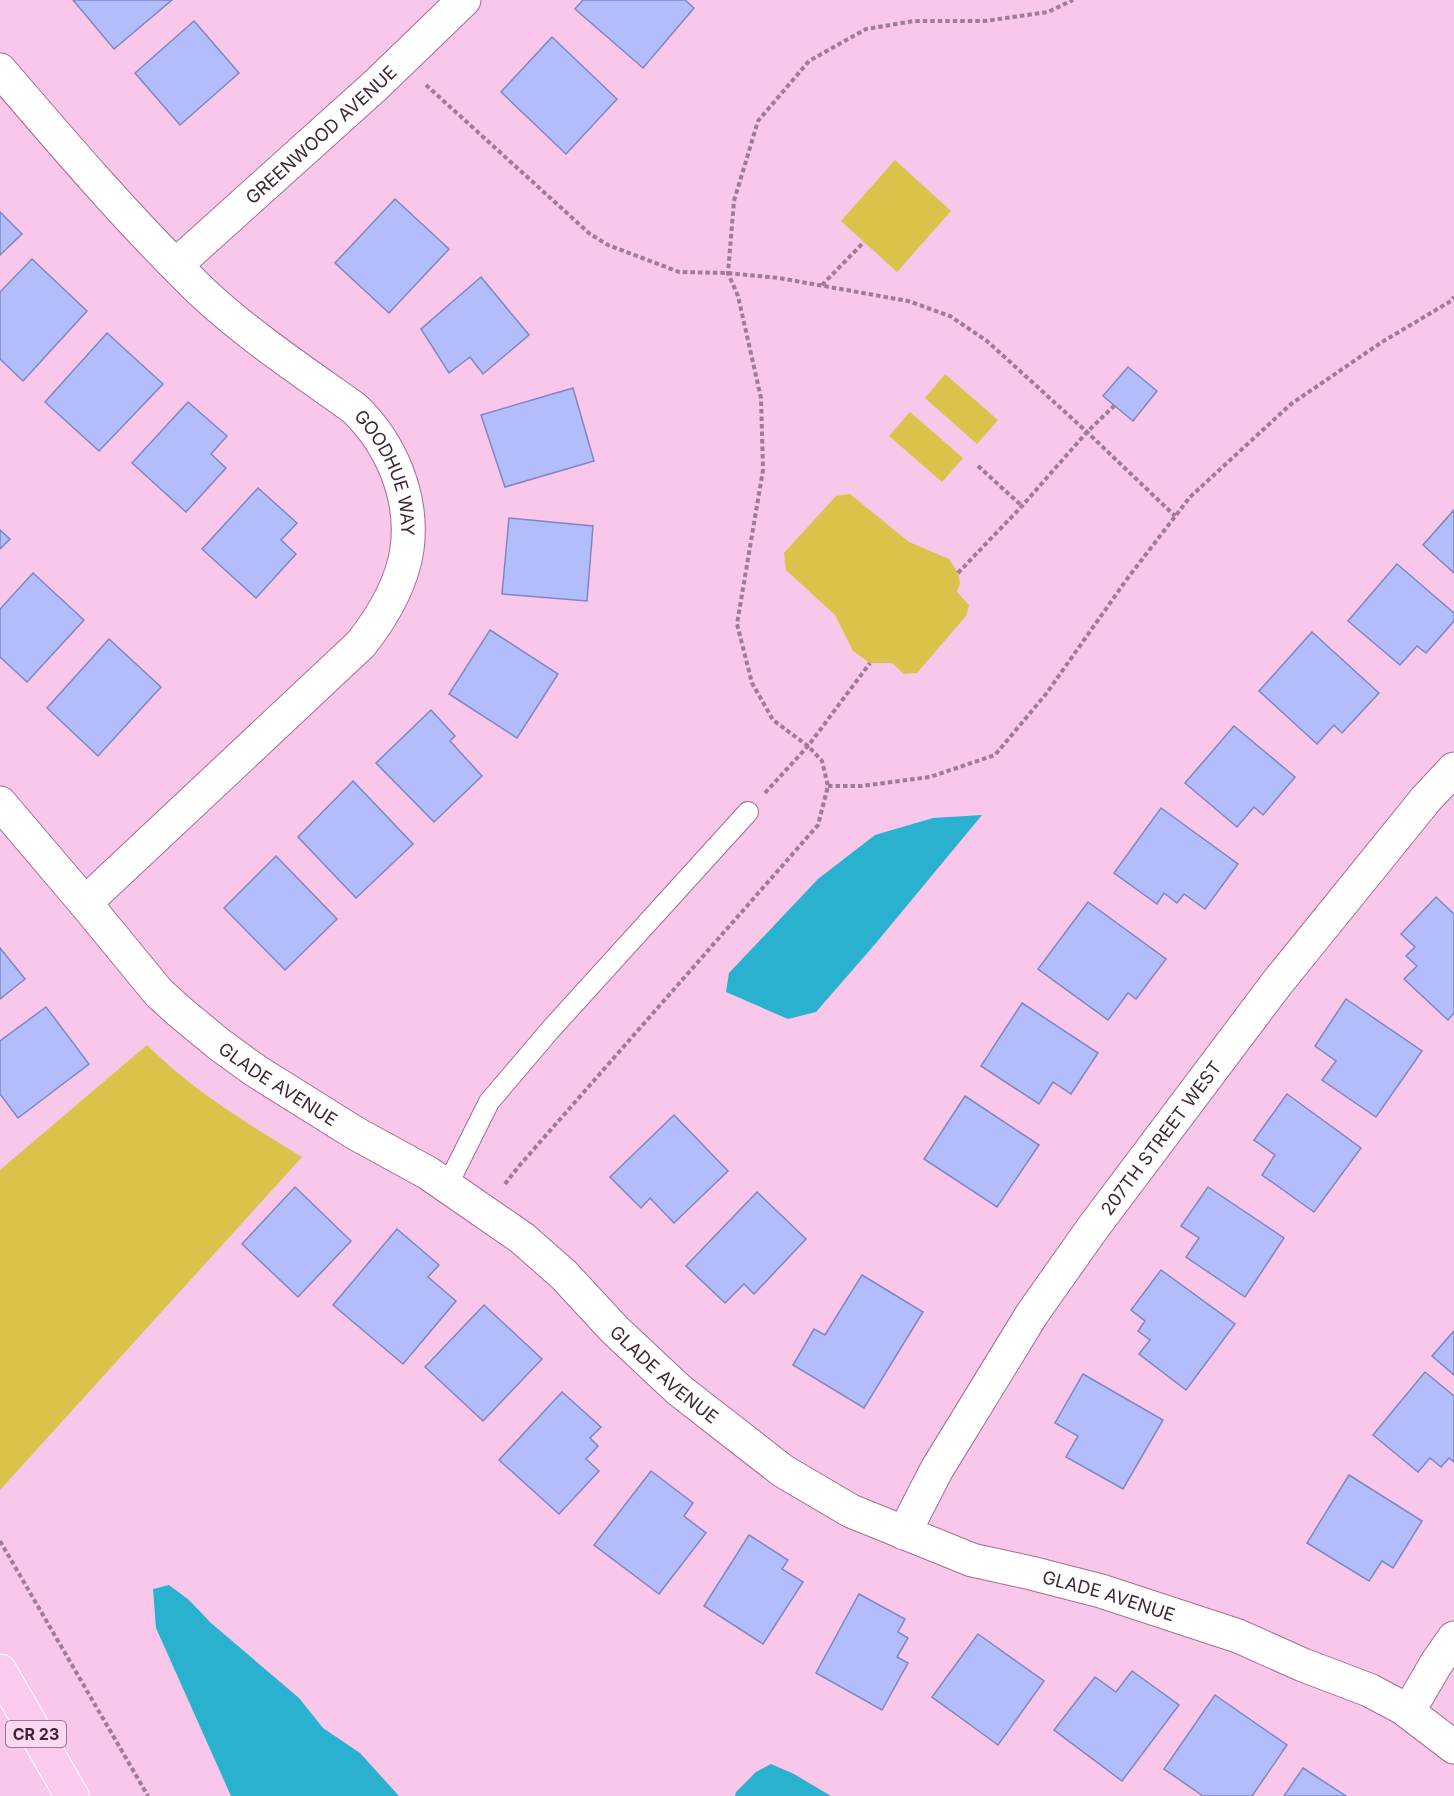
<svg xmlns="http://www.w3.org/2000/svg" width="1454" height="1796" viewBox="0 0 1454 1796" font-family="Inter,sans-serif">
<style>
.green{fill:#dcc24b}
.water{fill:#29b1cf}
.building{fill:#b3bdfb;stroke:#7f87c2;stroke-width:1.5}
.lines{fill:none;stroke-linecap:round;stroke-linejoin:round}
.lane-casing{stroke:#a46d95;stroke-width:22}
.street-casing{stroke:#a46d95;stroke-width:35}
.primary-casing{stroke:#fff;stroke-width:35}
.path{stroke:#9f7b95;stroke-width:4;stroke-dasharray:4.5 3;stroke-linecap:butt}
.lane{stroke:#fff;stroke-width:20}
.street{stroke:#fff;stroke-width:33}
.primary{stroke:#facbed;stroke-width:33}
.labels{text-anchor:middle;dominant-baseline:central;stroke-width:6;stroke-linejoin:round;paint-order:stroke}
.shield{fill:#fed8f2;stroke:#785c70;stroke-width:1.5}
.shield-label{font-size:16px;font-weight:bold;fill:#3e2738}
.street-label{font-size:18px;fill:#3e2738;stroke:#fed8f2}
</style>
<rect width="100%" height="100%" fill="#f8c7e9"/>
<!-- green -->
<g class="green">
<path d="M895 160 951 211 897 272 841 221Z"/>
<path d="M945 374 998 420 977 444 925 398Z"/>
<path d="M910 412 963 458 942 482 889 436Z"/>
<path d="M850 494 909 542 949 559 958 573 960 583 957 592 969 605 966 616 917 673 904 674 892 663H870L853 651 835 615 786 570 784 553 836 496Z"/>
<path d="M147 1045C193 1091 247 1123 302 1157L0 1490V1170Z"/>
</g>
<!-- water -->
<g class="water">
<path d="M982 815 876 943 816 1012 788 1019 726 992 729 973 818 879 875 835 933 818Z"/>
<path d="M169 1585 189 1600 211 1623 299 1698 323 1728 360 1753 399 1796H231L156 1628 153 1589Z"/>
<path d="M771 1764 794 1774 831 1796H735L736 1792 756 1772Z"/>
</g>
<!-- building -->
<g class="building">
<path d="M73 0H172L114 49Z"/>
<path d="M583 0H685L694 8 643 68 575 9Z"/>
<path d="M194 21 239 73 180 125 135 73Z"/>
<path d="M552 37 617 99 566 154 501 92Z"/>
<path d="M395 199 449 249 389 313 335 263Z"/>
<path d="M0 212 22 234 0 255Z"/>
<path d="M32 259 87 311 23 381 0 359V292Z"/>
<path d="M481 277 529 335 483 374 470 357 449 373 421 329Z"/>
<path d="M107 333 163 384 99 451 45 402Z"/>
<path d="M1128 367 1157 391 1133 421 1103 396Z"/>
<path d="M573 388 594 461 505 487 481 415Z"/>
<path d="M188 402 227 436 211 454 226 468 186 512 132 463Z"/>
<path d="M258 488 297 523 281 540 296 554 256 598 202 549Z"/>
<path d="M1454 510V573L1423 545Z"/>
<path d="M509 518 593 526 587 601 502 594Z"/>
<path d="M0 530 10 539 0 549Z"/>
<path d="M1397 564 1454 613V621L1426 653 1417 646 1400 665 1348 621Z"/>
<path d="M33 573 84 620 27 682 0 657V609Z"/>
<path d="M490 630 558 674 517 738 449 694Z"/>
<path d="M1312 632 1379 693 1342 733 1334 725 1317 744 1259 691Z"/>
<path d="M109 639 161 687 98 756 47 708Z"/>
<path d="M431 710 455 736 450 741 482 776 434 822 376 763Z"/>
<path d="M1234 726 1295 777 1263 815 1254 807 1237 827 1185 783Z"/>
<path d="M353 781 413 844 356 898 298 837Z"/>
<path d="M1161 808 1238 864 1205 909 1184 894 1177 903 1164 893 1157 904 1114 873Z"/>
<path d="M276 856 337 919 285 970 224 908Z"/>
<path d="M1436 897 1454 914V1013L1448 1020 1404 979 1417 966 1406 956 1415 947 1401 934Z"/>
<path d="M1088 902 1166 959 1136 999 1128 993 1108 1020 1038 969Z"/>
<path d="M0 948 25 979 0 999Z"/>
<path d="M1346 999 1422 1051 1376 1117 1322 1080 1336 1061 1315 1046Z"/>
<path d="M1022 1003 1098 1053 1071 1094 1053 1082 1039 1104 981 1066Z"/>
<path d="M46 1007 89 1064 18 1118 0 1094V1041Z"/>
<path d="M1287 1094 1361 1148 1314 1212 1262 1175 1275 1155 1254 1140Z"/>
<path d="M965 1096 1039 1145 997 1207 924 1159Z"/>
<path d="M674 1115 728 1171 674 1223 650 1198 641 1208 610 1177Z"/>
<path d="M295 1187 351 1241 298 1297 242 1244Z"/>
<path d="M1208 1187 1284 1238 1245 1297 1186 1257 1199 1238 1181 1226Z"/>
<path d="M757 1192 806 1239 754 1294 744 1284 725 1303 686 1266Z"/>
<path d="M397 1229 439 1265 428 1277 456 1301 403 1364 333 1305Z"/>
<path d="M1161 1270 1235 1324 1186 1390 1139 1354 1150 1340 1138 1331 1145 1321 1131 1310Z"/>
<path d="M862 1275 923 1312 864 1408 793 1365 814 1329 825 1335Z"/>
<path d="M484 1305 542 1359 483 1421 425 1367Z"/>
<path d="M1454 1331V1375L1432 1356Z"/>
<path d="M1425 1372 1454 1396V1462L1449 1458 1441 1467 1430 1458 1418 1472 1373 1435Z"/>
<path d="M1083 1374 1163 1420 1123 1489 1066 1457 1078 1436 1055 1423Z"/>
<path d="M562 1392 601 1427 590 1438 598 1446 586 1459 599 1471 559 1514 499 1460Z"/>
<path d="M651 1471 693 1503 684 1516 706 1533 659 1594 594 1545Z"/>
<path d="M1349 1475 1422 1521 1393 1568 1382 1561 1369 1581 1307 1543Z"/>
<path d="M749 1535 788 1560 782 1569 803 1582 763 1644 704 1606Z"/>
<path d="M859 1594 905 1619 898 1632 908 1638 897 1657 908 1663 882 1710 816 1673Z"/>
<path d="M978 1634 1044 1681 998 1745 932 1697Z"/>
<path d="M1132 1671 1179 1705 1122 1781 1054 1730 1095 1677 1116 1692Z"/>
<path d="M1215 1695 1287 1745 1252 1796H1203L1164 1769Z"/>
<path d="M1303 1768 1346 1796H1284Z"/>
</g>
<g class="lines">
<defs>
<path id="lane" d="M447 1186 489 1102 551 1029 748 812"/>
<g id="street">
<path id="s1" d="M0 70C65 146 130 222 202 292 248 335 302 371 354 408 391 443 414 497 407 549 402 584 383 616 361 644L85 903"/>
<path id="s2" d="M176 265 376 85 464 0"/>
<path id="s3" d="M0 803 85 903 159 993 180 1012 220 1045 256 1071 355 1133 428 1173 522 1238 564 1275 615 1330 679 1390 783 1471 851 1511 972 1560 1031 1573 1101 1591 1238 1636 1303 1665 1369 1690 1403 1708 1454 1747"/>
<path id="s4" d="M904 1533 937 1469 1032 1314 1092 1229 1277 983 1426 799 1454 769"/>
<path d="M1408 1712 1436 1664 1454 1638"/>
</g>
<path id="primary" d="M0 1671 72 1796"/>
</defs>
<!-- lane casing -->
<use href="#lane" class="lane-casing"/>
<!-- street casing -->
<use href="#street" class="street-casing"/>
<!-- primary casing -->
<use href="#primary" class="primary-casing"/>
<!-- path -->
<g class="path">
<path d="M426 85 590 234 608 245 679 272 728 273 779 278 908 301 950 316 987 341 1087 432 1175 516"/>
<path d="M822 285 864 242"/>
<path d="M978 466 1022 506"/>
<path d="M958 573 1022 506 1087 432 1115 405"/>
<path d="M828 786H861L930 777 995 755 1046 694 1127 579 1190 497 1291 404 1382 342 1451 301 1454 297"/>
<path d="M765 793 808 746 870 663"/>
<path d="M505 1184 519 1166 818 825 828 786 822 761 808 746 773 720 752 683 737 624 763 470 761 398 738 296 728 273 734 201 758 121 809 61 866 29 914 21H985L1048 12 1073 0"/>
<path d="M0 1541 148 1796"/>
</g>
<!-- lane -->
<use href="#lane" class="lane"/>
<!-- street -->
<use href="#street" class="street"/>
<!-- primary -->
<use href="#primary" class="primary"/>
</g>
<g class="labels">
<!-- shield labels -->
<rect class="shield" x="6" y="1721" width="60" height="26" rx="4.5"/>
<g class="shield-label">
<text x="36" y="1734">CR 23</text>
</g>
<!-- street labels -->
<g class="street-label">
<text stroke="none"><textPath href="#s2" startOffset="195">GREENWOOD AVENUE</textPath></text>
<text stroke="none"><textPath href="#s1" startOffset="566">GOODHUE WAY</textPath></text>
<text stroke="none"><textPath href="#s3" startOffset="398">GLADE AVENUE</textPath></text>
<text stroke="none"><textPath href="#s4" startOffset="472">207TH STREET WEST</textPath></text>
<text stroke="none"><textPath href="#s3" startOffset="884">GLADE AVENUE</textPath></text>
<text stroke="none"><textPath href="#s3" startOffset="1388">GLADE AVENUE</textPath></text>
</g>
</g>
</svg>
